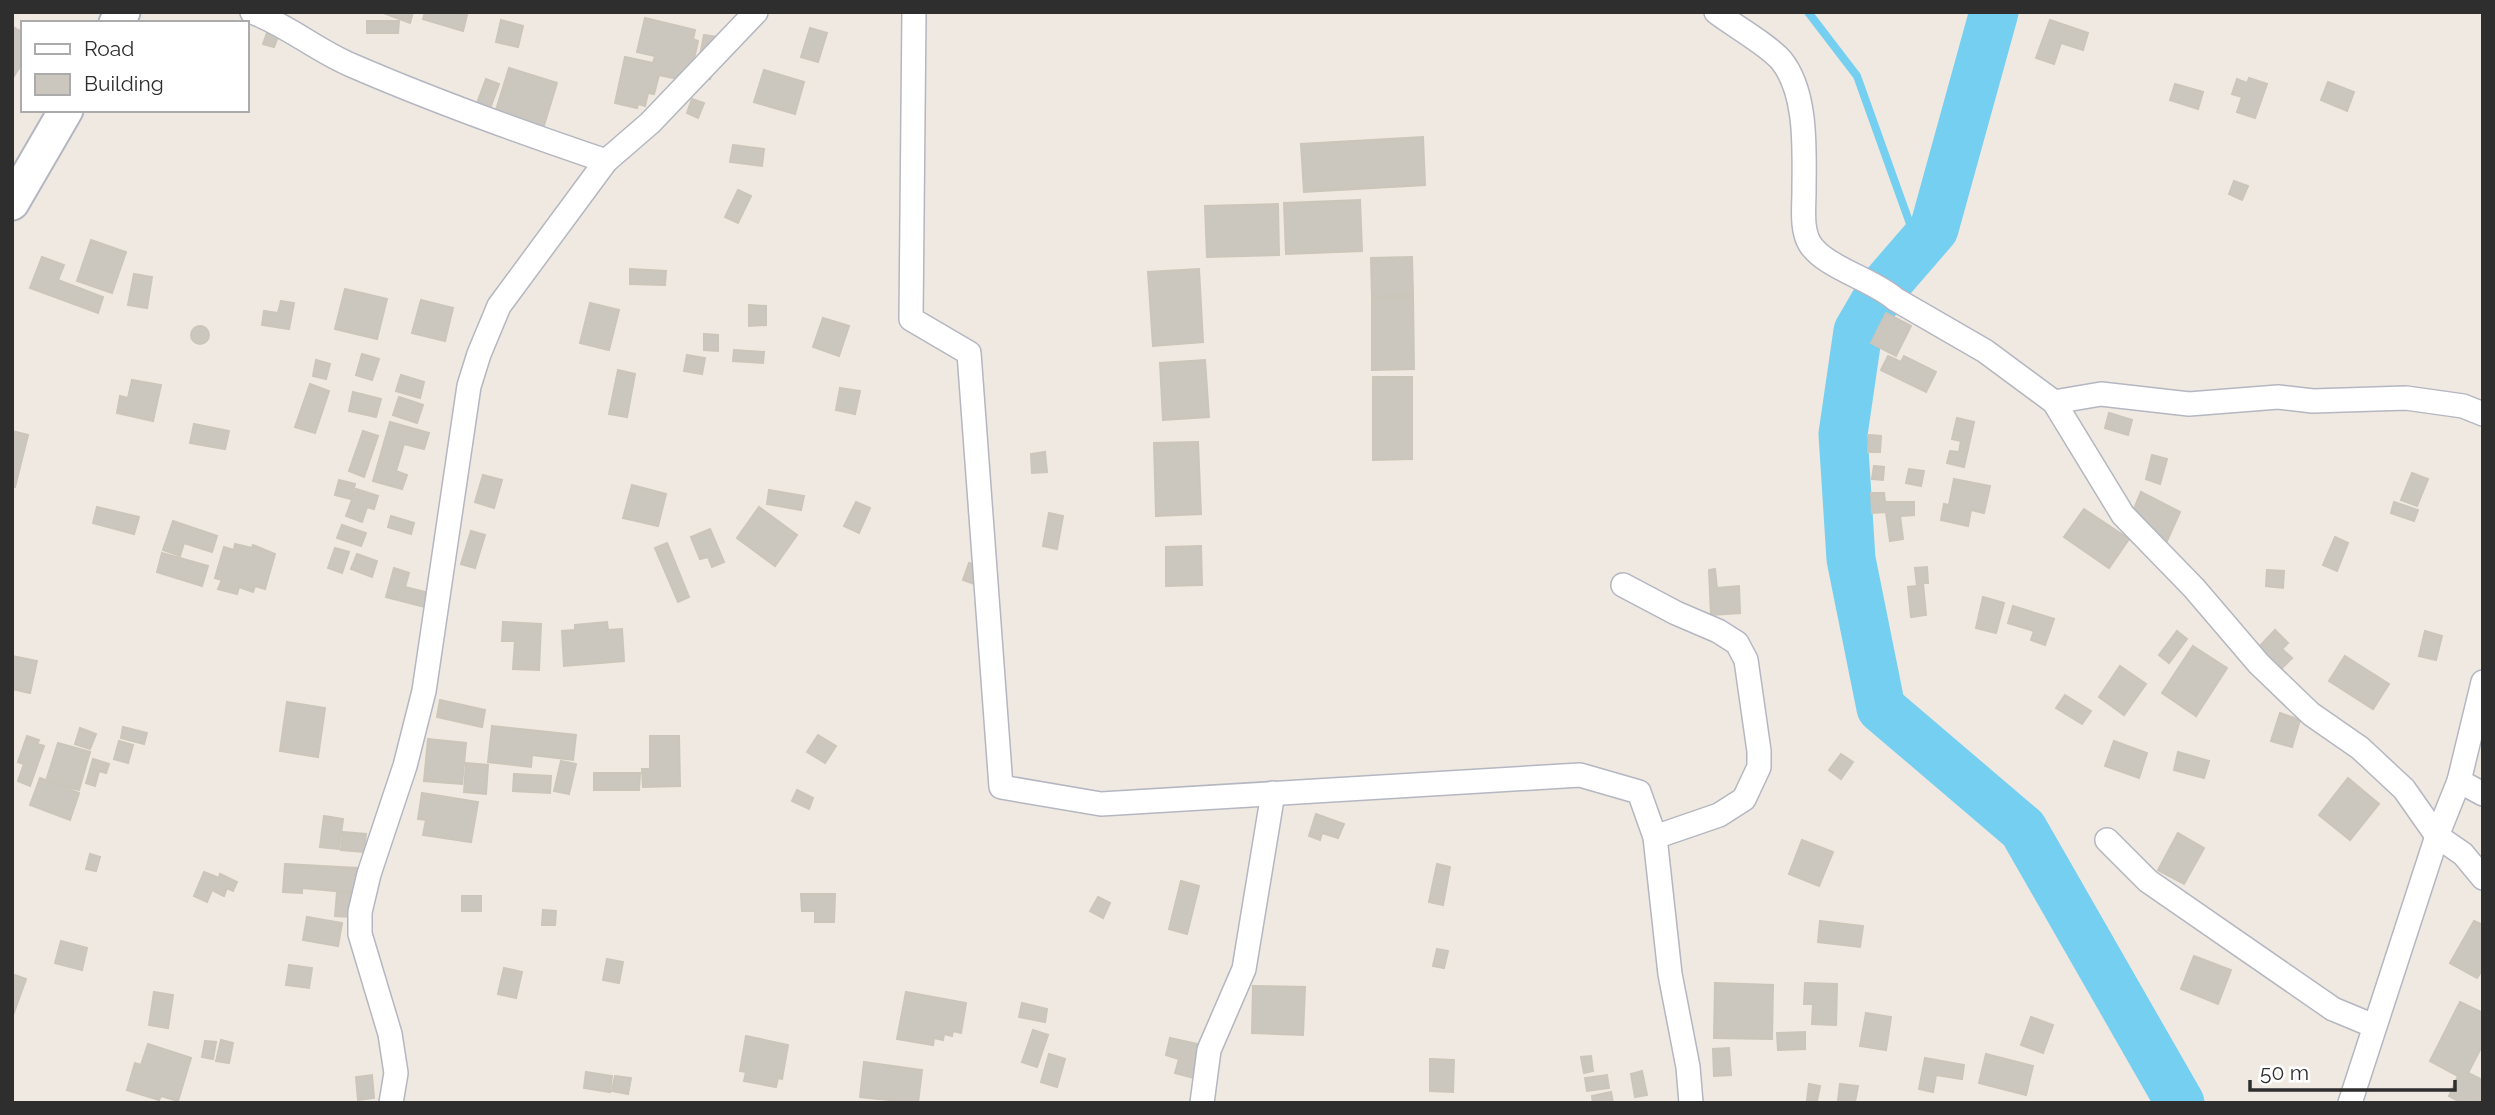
<svg xmlns="http://www.w3.org/2000/svg" width="2495" height="1115" viewBox="0 0 2495 1115" font-family="Raleway,sans-serif">
<style>
.lines{fill:none;stroke-linecap:round;stroke-linejoin:round}
.stream{stroke:#75cff0;stroke-width:8}
.river{stroke:#75cff0;stroke-width:49}
.building{fill:#cbc7bf;stroke:#cbc5ba;stroke-width:2}
.street-casing{stroke:#b4b7c1;stroke-width:26}
.secondary-casing{stroke:#b4b7c1;stroke-width:37}
.street{stroke:#fff;stroke-width:23}
.secondary{stroke:#fff;stroke-width:33}
</style>
<rect width="100%" height="100%" fill="#efe9e1"/>
<g class="lines">
<!-- stream -->
<path class="stream" d="M1808 12 1857 76 1919 249"/>
<!-- river -->
<path class="river" d="M1994 12 1934 229 1883 288 1858 331 1843 434 1851 559 1881 708 2023 829 2180 1103"/>
</g>
<!-- building -->
<g class="building">
<path d="M381 12H413L410 23Z"/>
<path d="M425 12H458L467 15 463 31 423 19Z"/>
<path d="M645 18 695 30 693 39 698 41 690 76 682 80 659 75 654 94 648 93 645 106 638 104 637 108 615 103 625 57 653 63 655 56 637 52Z"/>
<path d="M501 20 523 26 518 47 496 42Z"/>
<path d="M2050 20 2088 33 2083 50 2061 43 2054 64 2036 58Z"/>
<path d="M367 21H399L398 33H367Z"/>
<path d="M12 26 23 33V62L12 79Z"/>
<path d="M810 28 827 33 818 62 801 57Z"/>
<path d="M268 30 279 34 274 47 263 44Z"/>
<path d="M704 35 725 38 710 79 696 76Z"/>
<path d="M509 68 557 83 542 132 506 121 508 114 496 110Z"/>
<path d="M764 70 804 82 795 114 754 102Z"/>
<path d="M2249 78 2267 84 2255 118 2237 112 2242 97 2232 94 2237 79 2247 83Z"/>
<path d="M486 79 499 84 489 111 473 114Z"/>
<path d="M2328 82 2354 92 2347 111 2321 100Z"/>
<path d="M2175 84 2203 92 2198 109 2170 100Z"/>
<path d="M692 99 704 103 698 118 687 113Z"/>
<path d="M1423 137 1425 185 1304 192 1301 144Z"/>
<path d="M733 145 764 149 762 166 730 162Z"/>
<path d="M2234 181 2248 186 2242 200 2229 194Z"/>
<path d="M738 190 751 196 738 223 725 217Z"/>
<path d="M1360 200 1362 251 1286 254 1284 203Z"/>
<path d="M1278 204 1279 255 1207 257 1205 206Z"/>
<path d="M91 240 126 252 112 293 77 281Z"/>
<path d="M42 257 64 265 58 280 103 297 98 313 30 288Z"/>
<path d="M1412 257 1413 295 1372 296 1371 258Z"/>
<path d="M630 269 666 271 665 285 630 284Z"/>
<path d="M1199 269 1203 342 1153 346 1148 272Z"/>
<path d="M134 274 152 277 147 308 128 305Z"/>
<path d="M345 289 387 299 377 339 335 329Z"/>
<path d="M1372 297H1413L1414 369 1372 370Z"/>
<path d="M421 300 453 308 445 341 412 333Z"/>
<path d="M281 301 294 303 289 329 262 325 264 311 278 313Z"/>
<path d="M590 303 619 310 609 350 580 343Z"/>
<path d="M749 305 766 306V325L749 326Z"/>
<path d="M1886 313 1911 326 1896 356 1871 343Z"/>
<path d="M823 318 849 326 839 356 813 347Z"/>
<circle cx="200" cy="335" r="9"/>
<path d="M704 334 718 335V351L704 350Z"/>
<path d="M734 350 764 352 763 363 733 361Z"/>
<path d="M362 354 379 359 372 380 356 375Z"/>
<path d="M687 355 705 358 702 374 684 371Z"/>
<path d="M1888 356 1901 362 1904 356 1936 372 1926 392 1881 370Z"/>
<path d="M316 360 330 364 326 379 313 376Z"/>
<path d="M1205 360 1209 417 1163 420 1160 363Z"/>
<path d="M618 370 635 374 627 417 609 414Z"/>
<path d="M401 375 424 382 420 398 396 391Z"/>
<path d="M1373 377H1412V459L1373 460Z"/>
<path d="M132 380 161 385 153 421 117 413 120 396 128 398Z"/>
<path d="M310 384 329 391 315 433 295 427Z"/>
<path d="M840 388 860 391 855 414 836 410Z"/>
<path d="M353 392 381 399 376 417 349 411Z"/>
<path d="M399 397 423 405 417 423 393 415Z"/>
<path d="M2109 413 2132 420 2128 435 2105 428Z"/>
<path d="M1957 418 1974 422 1964 467 1947 463 1950 451 1959 452 1961 441 1952 439Z"/>
<path d="M390 422 429 433 424 449 404 444 396 471 407 475 402 489 373 481Z"/>
<path d="M194 424 229 431 225 449 190 443Z"/>
<path d="M12 431 28 435 15 487 12 486Z"/>
<path d="M363 431 378 436 364 477 349 471Z"/>
<path d="M1869 435 1881 436 1880 452H1868Z"/>
<path d="M1198 442 1201 514 1156 516 1154 443Z"/>
<path d="M1045 452 1047 472 1032 473 1031 454Z"/>
<path d="M2152 455 2167 459 2160 484 2146 479Z"/>
<path d="M1874 466 1884 467 1883 480 1872 479Z"/>
<path d="M1909 469 1924 471 1921 486 1906 483Z"/>
<path d="M2412 473 2428 479 2417 506 2401 500Z"/>
<path d="M483 475 502 480 494 508 475 502Z"/>
<path d="M1954 479 1990 486 1984 513 1971 510 1968 526 1941 520 1944 504 1949 505Z"/>
<path d="M339 480 355 484 351 499 335 495Z"/>
<path d="M632 485 666 494 658 526 623 518Z"/>
<path d="M356 489 378 496 374 509 367 507 362 522 346 516Z"/>
<path d="M769 490 804 496 801 510 767 504Z"/>
<path d="M2141 492 2180 512 2167 541 2144 532 2148 523 2131 516Z"/>
<path d="M1871 493H1884L1885 502H1914V515L1900 516 1903 539 1890 541 1886 512 1872 513Z"/>
<path d="M856 502 870 508 859 533 844 526Z"/>
<path d="M2394 502 2418 510 2414 521 2391 513Z"/>
<path d="M97 507 139 517 134 534 93 523Z"/>
<path d="M759 507 797 535 775 566 737 538Z"/>
<path d="M2084 509 2129 539 2109 568 2064 537Z"/>
<path d="M1049 513 1063 516 1057 549 1043 546Z"/>
<path d="M391 516 414 523 411 534 388 527Z"/>
<path d="M173 521 217 536 212 552 184 543 180 556 163 550Z"/>
<path d="M342 525 366 533 361 546 337 538Z"/>
<path d="M710 529 724 562 712 567 708 557 700 559 691 537Z"/>
<path d="M471 531 485 535 475 568 461 564Z"/>
<path d="M2335 537 2348 543 2337 571 2323 565Z"/>
<path d="M667 543 689 597 678 602 655 548Z"/>
<path d="M235 544 252 548 253 545 275 554 265 589 255 586 253 592 239 587 237 594 218 589 222 580 215 578 224 547 234 550Z"/>
<path d="M1201 546 1202 585 1166 586V547Z"/>
<path d="M335 548 349 552 342 573 328 568Z"/>
<path d="M162 553 208 566 202 586 157 572Z"/>
<path d="M357 554 377 561 372 577 351 569Z"/>
<path d="M969 563 983 568 977 585 963 580Z"/>
<path d="M1927 567 1928 583H1923L1926 615 1911 617 1908 587 1917 586 1915 568Z"/>
<path d="M394 568 409 573 405 587 433 594 429 608 386 597Z"/>
<path d="M1715 569 1717 588 1739 586 1740 613 1711 615 1709 570Z"/>
<path d="M2267 570 2284 571 2283 588 2266 586Z"/>
<path d="M1983 597 2004 603 1996 633 1976 628Z"/>
<path d="M2013 606 2054 619 2045 645 2031 640 2034 631 2008 623Z"/>
<path d="M503 622 541 624 539 670 513 669 515 641H502Z"/>
<path d="M607 622 608 630 622 629 624 661 564 666 562 631 575 630V625Z"/>
<path d="M2275 630 2288 643 2282 649 2292 658 2279 671 2257 649Z"/>
<path d="M2177 631 2187 639 2169 663 2159 655Z"/>
<path d="M2425 631 2442 636 2436 660 2419 656Z"/>
<path d="M2193 646 2227 668 2196 716 2162 693Z"/>
<path d="M12 656 37 661 30 693 12 689Z"/>
<path d="M2345 656 2389 684 2373 709 2329 681Z"/>
<path d="M2120 666 2146 684 2124 715 2099 697Z"/>
<path d="M2065 695 2091 711 2082 724 2056 708Z"/>
<path d="M440 700 485 710 482 727 437 717Z"/>
<path d="M287 702 325 708 318 757 280 751Z"/>
<path d="M2280 713 2300 720 2292 747 2271 741Z"/>
<path d="M492 726 576 735 573 760 532 755 531 767 488 762Z"/>
<path d="M123 727 147 733 144 744 121 738Z"/>
<path d="M80 728 96 734 90 749 75 744Z"/>
<path d="M818 735 836 746 825 763 807 752Z"/>
<path d="M27 736 39 740 37 744 44 746 30 786 18 781 24 764 18 762Z"/>
<path d="M650 736H679L680 786 643 787 642 769H650Z"/>
<path d="M428 739 466 743 462 784 424 781Z"/>
<path d="M119 741 133 745 128 763 114 759Z"/>
<path d="M2114 741 2147 753 2139 778 2105 766Z"/>
<path d="M58 743 90 752 79 790 46 781Z"/>
<path d="M2178 752 2209 761 2204 778 2174 770Z"/>
<path d="M1841 754 1853 762 1841 779 1829 770Z"/>
<path d="M93 759 109 764 106 773 99 771 95 786 86 783Z"/>
<path d="M561 761 576 764 569 794 554 791Z"/>
<path d="M466 763 488 765 486 794 464 792Z"/>
<path d="M594 773H640L639 790H594Z"/>
<path d="M514 774 551 776 550 793 513 791Z"/>
<path d="M40 778 79 793 70 820 30 805Z"/>
<path d="M2348 778 2379 804 2350 840 2319 815Z"/>
<path d="M797 790 813 798 809 809 792 801Z"/>
<path d="M422 793 478 802 471 842 423 835 426 820 418 819Z"/>
<path d="M1316 814 1344 824 1338 838 1322 833 1320 840 1309 836Z"/>
<path d="M324 816 343 819 339 849 320 847Z"/>
<path d="M343 832 366 834 364 852 341 850Z"/>
<path d="M2178 833 2204 848 2184 884 2158 870Z"/>
<path d="M1802 840 1833 852 1819 886 1789 874Z"/>
<path d="M90 854 100 857 96 871 86 869Z"/>
<path d="M285 864 358 868 356 893 302 888V893L283 892Z"/>
<path d="M1437 864 1450 867 1443 905 1429 902Z"/>
<path d="M204 872 219 878 220 874 237 882 233 891 227 888 224 896 212 890 207 902 194 896Z"/>
<path d="M1181 881 1199 886 1187 934 1169 929Z"/>
<path d="M337 892 354 894 353 917 335 916Z"/>
<path d="M801 894H835L834 922H815V911H802Z"/>
<rect x="462" y="896" width="19" height="15"/>
<path d="M1098 897 1110 903 1103 918 1090 911Z"/>
<path d="M543 910 556 911 555 925H542Z"/>
<path d="M307 917 342 923 338 946 303 940Z"/>
<path d="M1820 921 1863 926 1860 947 1818 942Z"/>
<path d="M2474 921 2483 925V969L2477 978 2450 963Z"/>
<path d="M61 941 87 948 82 970 55 963Z"/>
<path d="M1437 949 1448 951 1444 968 1433 966Z"/>
<path d="M2194 956 2231 970 2218 1004 2181 989Z"/>
<path d="M607 959 623 962 619 983 603 980Z"/>
<path d="M289 965 312 968 309 988 286 985Z"/>
<path d="M504 968 522 972 516 998 498 994Z"/>
<path d="M12 974 26 979 12 1018Z"/>
<path d="M1715 983 1773 985 1772 1039 1714 1038Z"/>
<path d="M1805 983 1837 984 1836 1025 1812 1024 1813 1004H1804Z"/>
<path d="M1253 986 1305 987 1303 1035 1252 1033Z"/>
<path d="M154 992 173 995 168 1028 149 1025Z"/>
<path d="M906 992 966 1003 961 1033 953 1031 952 1036 944 1034 943 1040 934 1038 933 1045 897 1039Z"/>
<path d="M2460 1002 2483 1013V1044L2468 1073 2483 1080 2480 1103H2462L2449 1096 2458 1076 2430 1061Z"/>
<path d="M1022 1003 1047 1009 1045 1022 1019 1017Z"/>
<path d="M1866 1013 1891 1017 1886 1050 1860 1046Z"/>
<path d="M2031 1017 2053 1025 2043 1053 2021 1045Z"/>
<path d="M1033 1030 1048 1035 1037 1067 1022 1062Z"/>
<path d="M1805 1032V1049L1778 1050 1777 1033Z"/>
<path d="M746 1036 788 1045 782 1079 778 1078 776 1087 744 1081 746 1072 740 1071Z"/>
<path d="M1170 1038 1202 1045 1194 1078 1175 1073 1179 1059 1166 1055Z"/>
<path d="M221 1040 233 1043 229 1063 216 1061Z"/>
<path d="M205 1041 216 1042 213 1059 202 1057Z"/>
<path d="M148 1044 191 1058 178 1101 161 1096 159 1100 127 1090 135 1063 141 1065Z"/>
<path d="M1729 1048 1731 1075 1714 1076 1713 1049Z"/>
<path d="M1049 1054 1065 1059 1057 1087 1041 1082Z"/>
<path d="M1986 1054 2033 1066 2026 1095 1979 1083Z"/>
<path d="M1591 1056 1593 1071 1584 1073 1581 1057Z"/>
<path d="M1925 1058 1964 1065 1962 1079 1936 1075 1933 1092 1919 1089Z"/>
<path d="M1430 1059 1454 1060 1453 1092 1430 1091Z"/>
<path d="M864 1062 922 1070 918 1103 860 1097Z"/>
<path d="M1642 1071 1647 1095 1635 1097 1631 1074Z"/>
<path d="M586 1072 612 1076 610 1092 584 1088Z"/>
<path d="M372 1075 374 1098 358 1100 356 1077Z"/>
<path d="M1607 1075 1609 1088 1587 1091 1585 1078Z"/>
<path d="M615 1076 631 1078 628 1094 612 1091Z"/>
<path d="M1809 1084 1820 1086 1817 1101 1807 1100Z"/>
<path d="M1840 1084 1858 1086 1855 1102 1838 1100Z"/>
<path d="M1611 1092 1613 1103H1593L1592 1096Z"/>
</g>
<g class="lines">
<defs>
<g id="street">
<path d="M252 12C287 25 316 50 351 65 434 101 520 132 606 161"/>
<path d="M914 12 911 319 969 353 1001 787 1101 804 1580 775 1639 792 1655 837 1670 974 1688 1067 1691 1103"/>
<path d="M1716 12C1734 26 1767 44 1781 60 1808 93 1804 152 1804 191 1804 208 1801 229 1810 244 1824 267 1874 280 1895 299L1985 351 2054 402 2123 515 2194 588 2259 664 2311 714 2360 748 2404 789 2437 836 2463 854 2483 878"/>
<path d="M2054 402 2101 394 2189 404 2278 397 2313 401 2406 398 2463 406 2483 414"/>
<path d="M1623 585 1676 613 1718 631 1737 643 1746 660 1759 751V767L1744 799 1719 815 1655 837"/>
<path d="M2459 781 2483 794"/>
<path d="M2107 840 2148 881 2333 1009 2374 1026"/>
<path d="M391 1103 396 1073 390 1034 360 934V912L369 874 405 766 424 691 469 386 479 354 499 306 606 161 650 123 756 12"/>
<path d="M1202 1103 1209 1050 1244 969 1273 793"/>
<path d="M2350 1103 2437 836 2459 781 2483 682"/>
</g>
<g id="secondary">
<path d="M116 23 123 12"/>
<path d="M12 203 66 110"/>
</g>
</defs>
<!-- street casing -->
<use href="#street" class="street-casing"/>
<!-- secondary casing -->
<use href="#secondary" class="secondary-casing"/>
<!-- street -->
<use href="#street" class="street"/>
<!-- secondary -->
<use href="#secondary" class="secondary"/>
</g>
<!-- border -->
<rect width="2495" height="1115" fill="none" stroke="#2e2e2e" stroke-width="28"/>
<!-- legend -->
<rect x="21" y="21" width="228" height="91" fill="#ffffff" stroke="#ababab" stroke-width="2"/>
<rect x="35" y="44" width="35" height="10" fill="#ffffff" stroke="#ababab" stroke-width="2"/>
<text x="84" y="56" font-size="21" fill="#2e2e2e">Road</text>
<rect x="35" y="74" width="35" height="21" fill="#cbc7bf" stroke="#ababab" stroke-width="2"/>
<text x="84" y="91" font-size="21" fill="#2e2e2e">Building</text>
<!-- scale -->
<path d="M2250 1080v10h205v-10" fill="none" stroke="#2e2e2e" stroke-width="3.5"/>
<text x="2260" y="1080" font-size="21" fill="#2e2e2e" stroke="#ffffff" stroke-width="5" paint-order="stroke">50 m</text>
</svg>
